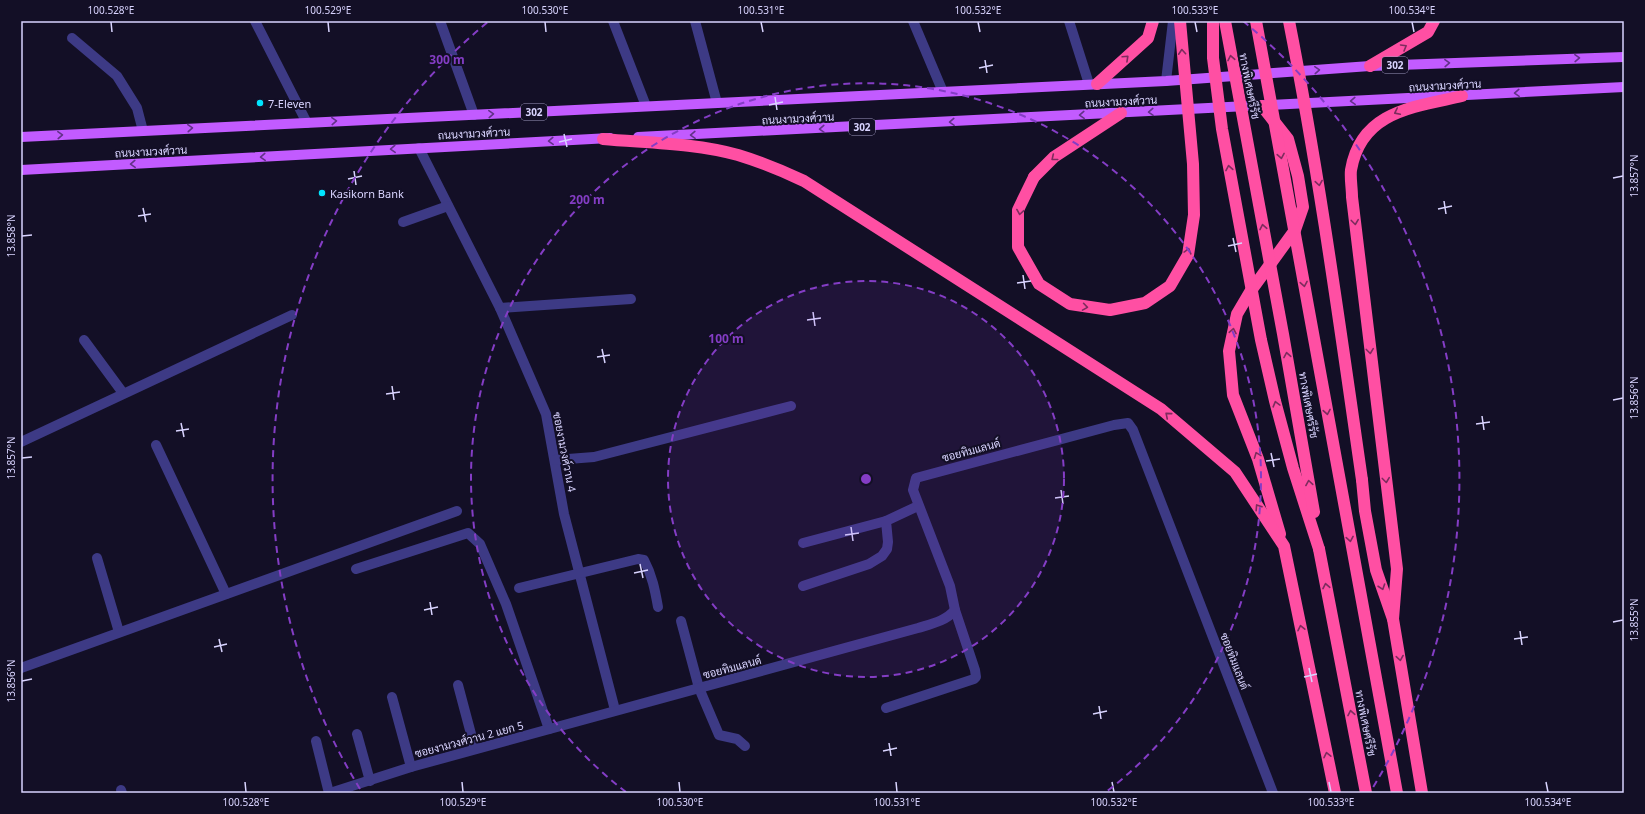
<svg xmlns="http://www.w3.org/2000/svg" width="1645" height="814" viewBox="0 0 1645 814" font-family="'Noto Sans',Sarabun,sans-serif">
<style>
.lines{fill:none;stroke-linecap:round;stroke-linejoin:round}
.minor{stroke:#3d3a85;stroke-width:10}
.major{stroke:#c25bff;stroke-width:10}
.highway{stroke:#ff4fa3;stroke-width:12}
.highway-bridge{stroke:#ff4fa3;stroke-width:12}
.oneway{stroke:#7d2c5e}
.oneway2{stroke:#623188}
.ticks{fill:none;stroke:#d9d4ff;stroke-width:1.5}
.ring{fill:none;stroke:#843dc5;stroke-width:2;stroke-dasharray:7 5}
.poi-dot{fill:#00e5ff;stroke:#130f26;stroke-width:1.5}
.labels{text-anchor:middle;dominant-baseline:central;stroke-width:4;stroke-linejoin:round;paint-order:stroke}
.shield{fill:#130f26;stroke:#9e99be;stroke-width:1}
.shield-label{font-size:10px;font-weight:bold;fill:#d9d4ff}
.street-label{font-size:11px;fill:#d9d4ff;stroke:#130f26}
.poi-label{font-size:11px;fill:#d9d4ff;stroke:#130f26;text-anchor:start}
.centre{fill:#843dc5;stroke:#130f26;stroke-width:2}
.ring-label{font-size:12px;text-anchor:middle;font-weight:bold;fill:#843dc5;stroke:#130f26;stroke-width:4;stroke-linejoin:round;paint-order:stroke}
.neatline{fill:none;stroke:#d9d4ff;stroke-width:1.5}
.ticks-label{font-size:10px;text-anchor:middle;fill:#d9d4ff}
</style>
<rect width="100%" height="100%" fill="#130f26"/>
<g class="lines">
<!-- minor -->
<g class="minor">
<path d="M255 21 307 123"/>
<path d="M440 21 474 115"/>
<path d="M613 21 646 106"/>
<path d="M695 21 717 103"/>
<path d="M913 21 943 92"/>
<path d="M1069 21 1089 84"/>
<path d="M72 38 117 76 137 108 143 131"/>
<path d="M1166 81 1173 21"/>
<path d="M419 148 500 308 546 414 564 514 615 710"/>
<path d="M403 222 448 206"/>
<path d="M500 308 631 299"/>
<path d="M84 340 123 393"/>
<path d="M21 442 292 315"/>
<path d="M156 445 226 594"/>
<path d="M555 460 594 457 791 406"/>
<path d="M803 543 886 521"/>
<path d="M97 558 119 632"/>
<path d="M356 569 468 533 480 544 506 604 549 729"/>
<path d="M803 586 869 564 882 556 887 549 888 542 886 521 918 506"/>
<path d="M519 588 638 559 644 560C652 575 655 590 658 607"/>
<path d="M681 621 699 688 719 735 737 739 745 746"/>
<path d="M21 668 457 511"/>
<path d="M458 685 475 749"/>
<path d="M392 697 411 767"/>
<path d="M886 708 974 679 976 677 975 670 955 610 950 586 913 490 916 478 1114 425 1128 423 1133 430 1273 793"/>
<path d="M357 734 370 781"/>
<path d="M316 741 329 793"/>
<path d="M121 790 122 793"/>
<path d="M330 793 411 767 918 628C931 624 946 621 955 610"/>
</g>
<!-- major -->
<g class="major">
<path d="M21 137 1166 81 1370 66 1624 57"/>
<path d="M638 137 1624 87"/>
<path d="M21 170 610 138"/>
</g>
<!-- highway -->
<g class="highway">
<path d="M1370 66 1428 32 1434 21"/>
<path d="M1097 84 1148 38 1153 21"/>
<path d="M1262 106 1288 139 1298 176 1303 207 1295 230 1250 292 1237 314 1229 351 1233 395 1258 459 1280 534"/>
<path d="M603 139C648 143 695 143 738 155 761 162 783 171 804 181L1161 409 1235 472 1284 546 1335 793"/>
<path d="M1034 177 1054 157 1121 113"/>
<path d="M1362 480 1365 511 1376 570 1393 619 1422 793"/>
<path d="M1319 549 1366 793"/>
<path d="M1393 619 1397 569 1352 197C1352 188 1350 178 1351 170 1361 111 1414 107 1462 96"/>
</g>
<!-- highway-bridge -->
<g class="highway-bridge">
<path d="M1213 21V58L1222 129 1261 340 1275 401 1293 468 1319 549"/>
<path d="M1225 21 1283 334 1314 512"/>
<path d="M1256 21 1397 793"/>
<path d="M1289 21C1319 173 1340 327 1362 480"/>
<path d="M1034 177 1018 210V247L1039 284 1070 304 1110 310 1145 303 1170 286 1188 255 1194 215 1193 164 1180 21"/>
</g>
</g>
<!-- one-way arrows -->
<defs><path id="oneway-chevron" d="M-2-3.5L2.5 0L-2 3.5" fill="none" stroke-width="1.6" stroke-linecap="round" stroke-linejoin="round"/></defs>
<g class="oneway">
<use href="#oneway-chevron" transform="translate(1404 47) rotate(-30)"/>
<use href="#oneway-chevron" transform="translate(1182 52) rotate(-94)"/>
<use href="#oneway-chevron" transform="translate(1126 58) rotate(-43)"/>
<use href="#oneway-chevron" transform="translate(1231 58) rotate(-101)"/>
<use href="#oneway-chevron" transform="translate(1397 112) rotate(154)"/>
<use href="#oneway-chevron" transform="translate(1281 156) rotate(80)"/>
<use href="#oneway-chevron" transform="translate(1054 158) rotate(141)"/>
<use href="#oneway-chevron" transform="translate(1229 168) rotate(-100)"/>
<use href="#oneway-chevron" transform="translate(1319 183) rotate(81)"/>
<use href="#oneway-chevron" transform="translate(1020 212) rotate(99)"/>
<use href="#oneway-chevron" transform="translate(1355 222) rotate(83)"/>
<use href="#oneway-chevron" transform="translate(1263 227) rotate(-101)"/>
<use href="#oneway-chevron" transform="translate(1188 251) rotate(-75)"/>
<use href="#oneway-chevron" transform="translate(1304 284) rotate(80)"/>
<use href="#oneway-chevron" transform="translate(1085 307) rotate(9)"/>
<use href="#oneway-chevron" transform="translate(1233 331) rotate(-79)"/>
<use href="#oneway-chevron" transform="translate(1370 351) rotate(83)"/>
<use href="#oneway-chevron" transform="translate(1287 355) rotate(-100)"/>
<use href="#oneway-chevron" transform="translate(1276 404) rotate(-105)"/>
<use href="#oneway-chevron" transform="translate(1327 412) rotate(80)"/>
<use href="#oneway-chevron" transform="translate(1168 415) rotate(-140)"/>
<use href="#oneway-chevron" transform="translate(1257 455) rotate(-111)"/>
<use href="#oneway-chevron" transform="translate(1386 480) rotate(83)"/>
<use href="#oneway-chevron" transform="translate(1309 483) rotate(-99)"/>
<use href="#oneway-chevron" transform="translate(1258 507) rotate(-123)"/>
<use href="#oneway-chevron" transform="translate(1350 539) rotate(80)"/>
<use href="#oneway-chevron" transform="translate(1326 586) rotate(-101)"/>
<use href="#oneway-chevron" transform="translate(1382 587) rotate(71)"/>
<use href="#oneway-chevron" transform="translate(1301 628) rotate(-102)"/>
<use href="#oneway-chevron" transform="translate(1400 658) rotate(81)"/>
<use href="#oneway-chevron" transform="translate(1351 713) rotate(-101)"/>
<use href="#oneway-chevron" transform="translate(1327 755) rotate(-102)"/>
</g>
<g class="oneway2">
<use href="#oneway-chevron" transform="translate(1577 58) rotate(-2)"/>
<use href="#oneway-chevron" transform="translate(1447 63) rotate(-2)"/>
<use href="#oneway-chevron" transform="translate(1317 70) rotate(-4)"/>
<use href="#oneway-chevron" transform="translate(1517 93) rotate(177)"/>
<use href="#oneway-chevron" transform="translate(1353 101) rotate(177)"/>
<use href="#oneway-chevron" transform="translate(1151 112) rotate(177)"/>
<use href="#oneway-chevron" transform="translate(491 114) rotate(-3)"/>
<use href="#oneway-chevron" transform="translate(1082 115) rotate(177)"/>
<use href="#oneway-chevron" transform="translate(334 121) rotate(-3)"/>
<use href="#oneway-chevron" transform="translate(952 122) rotate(177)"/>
<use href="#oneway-chevron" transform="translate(190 128) rotate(-4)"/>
<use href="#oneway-chevron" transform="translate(822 129) rotate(177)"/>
<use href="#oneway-chevron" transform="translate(60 135) rotate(-3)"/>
<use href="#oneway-chevron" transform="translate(693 135) rotate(178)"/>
<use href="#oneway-chevron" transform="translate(551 141) rotate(177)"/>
<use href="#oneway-chevron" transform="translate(393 149) rotate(177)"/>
<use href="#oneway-chevron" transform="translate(263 157) rotate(177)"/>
<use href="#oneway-chevron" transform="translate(133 164) rotate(177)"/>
</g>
<!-- ticks -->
<path class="ticks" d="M111 22 112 32M328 22 329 32M545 22 546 32M761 22 763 32M978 22 980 32M1195 22 1197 32M1412 22 1414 32M985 60 987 73M979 68 993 65M775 97 777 110M769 105 783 102M564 134 567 147M559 142 572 139M354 171 356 185M1613 178 1623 176M348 179 362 176M1444 201 1446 214M143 208 146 222M1438 209 1452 206M138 216 151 214M22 236 32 235M1233 238 1236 252M1228 246 1242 243M1023 275 1025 289M1017 283 1031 281M813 312 815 326M807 320 821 318M602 349 605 363M597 357 610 355M392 386 394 400M386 394 400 392M1613 400 1623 398M1482 416 1484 430M181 423 184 437M1476 424 1490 422M176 431 189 429M1271 453 1274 467M22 458 32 457M1266 461 1280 459M1061 490 1063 504M1055 498 1069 496M851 527 853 541M845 535 859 533M640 564 643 578M634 573 648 570M430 602 432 615M424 610 438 607M1613 622 1623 620M1520 631 1522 645M219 639 222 652M1514 639 1528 637M214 647 227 644M1309 668 1312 682M1304 677 1317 674M22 681 32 679M1099 706 1101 719M1093 714 1107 711M889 743 891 756M883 751 897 748M245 782 246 792M462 782 463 792M679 782 680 792M896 782 897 792M1112 782 1114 792M1329 782 1331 792M1546 782 1548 792"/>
<!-- distance rings -->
<circle cx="866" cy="479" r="198" fill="#843dc5" fill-opacity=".12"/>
<g class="ring">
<circle cx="866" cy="479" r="198"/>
<path d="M626 792A395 395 0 1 1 1106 792"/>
<path d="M360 789A593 593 0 0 1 489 21M1243 21A593 593 0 0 1 1372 789"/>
</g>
<!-- markers -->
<g class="poi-dot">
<circle cx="260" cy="103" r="4"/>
<circle cx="322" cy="193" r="4"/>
</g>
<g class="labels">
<!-- shield labels -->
<g class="shield">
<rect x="1382" y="57" width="26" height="16" rx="3"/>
<rect x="521" y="104" width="26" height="16" rx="3"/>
<rect x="849" y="119" width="26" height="16" rx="3"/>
</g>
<g class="shield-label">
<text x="1395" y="65">302</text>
<text x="534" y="112">302</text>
<text x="862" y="127">302</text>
</g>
<!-- street labels -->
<g class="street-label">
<text transform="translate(1445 85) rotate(-3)">ถนนงามวงศ์วาน</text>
<text transform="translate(1250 86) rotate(79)">ทางพิเศษศรีรัช</text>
<text transform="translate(1121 101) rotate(-3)">ถนนงามวงศ์วาน</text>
<text transform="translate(798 118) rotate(-3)">ถนนงามวงศ์วาน</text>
<text transform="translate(474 133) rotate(-3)">ถนนงามวงศ์วาน</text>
<text transform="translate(151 151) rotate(-3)">ถนนงามวงศ์วาน</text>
<text transform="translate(1309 405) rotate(80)">ทางพิเศษศรีรัช</text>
<text transform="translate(971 450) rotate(-15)">ซอยทิมแลนด์</text>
<text transform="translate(565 452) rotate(79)">ซอยงามวงศ์วาน 4</text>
<text transform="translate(1235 661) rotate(69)">ซอยทิมแลนด์</text>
<text transform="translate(732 667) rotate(-15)">ซอยทิมแลนด์</text>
<text transform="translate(1366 723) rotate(79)">ทางพิเศษศรีรัช</text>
<text transform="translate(469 739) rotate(-15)">ซอยงามวงศ์วาน 2 แยก 5</text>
</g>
<!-- poi labels -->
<g class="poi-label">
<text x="268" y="103">7-Eleven</text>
<text x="330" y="193">Kasikorn Bank</text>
</g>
</g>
<circle cx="866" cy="479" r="6" class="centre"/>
<g class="ring-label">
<text x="447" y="64">300 m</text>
<text x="587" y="204">200 m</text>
<text x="726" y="343">100 m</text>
</g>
<!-- border -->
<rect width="1645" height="814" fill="none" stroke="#130f26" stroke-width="44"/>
<rect x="22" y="22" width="1601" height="770" class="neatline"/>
<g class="ticks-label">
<text x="111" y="14">100.528°E</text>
<text x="328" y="14">100.529°E</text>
<text x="545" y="14">100.530°E</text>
<text x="761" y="14">100.531°E</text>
<text x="978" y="14">100.532°E</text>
<text x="1195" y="14">100.533°E</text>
<text x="1412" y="14">100.534°E</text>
<text transform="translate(1634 176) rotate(-90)" y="4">13.857°N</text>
<text transform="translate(11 236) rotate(-90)" y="4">13.858°N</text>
<text transform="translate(1634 398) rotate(-90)" y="4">13.856°N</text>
<text transform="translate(11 458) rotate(-90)" y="4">13.857°N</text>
<text transform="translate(1634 620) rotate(-90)" y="4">13.855°N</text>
<text transform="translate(11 681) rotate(-90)" y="4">13.856°N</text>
<text x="246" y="806">100.528°E</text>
<text x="463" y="806">100.529°E</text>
<text x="680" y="806">100.530°E</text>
<text x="897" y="806">100.531°E</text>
<text x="1114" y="806">100.532°E</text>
<text x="1331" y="806">100.533°E</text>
<text x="1548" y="806">100.534°E</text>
</g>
</svg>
